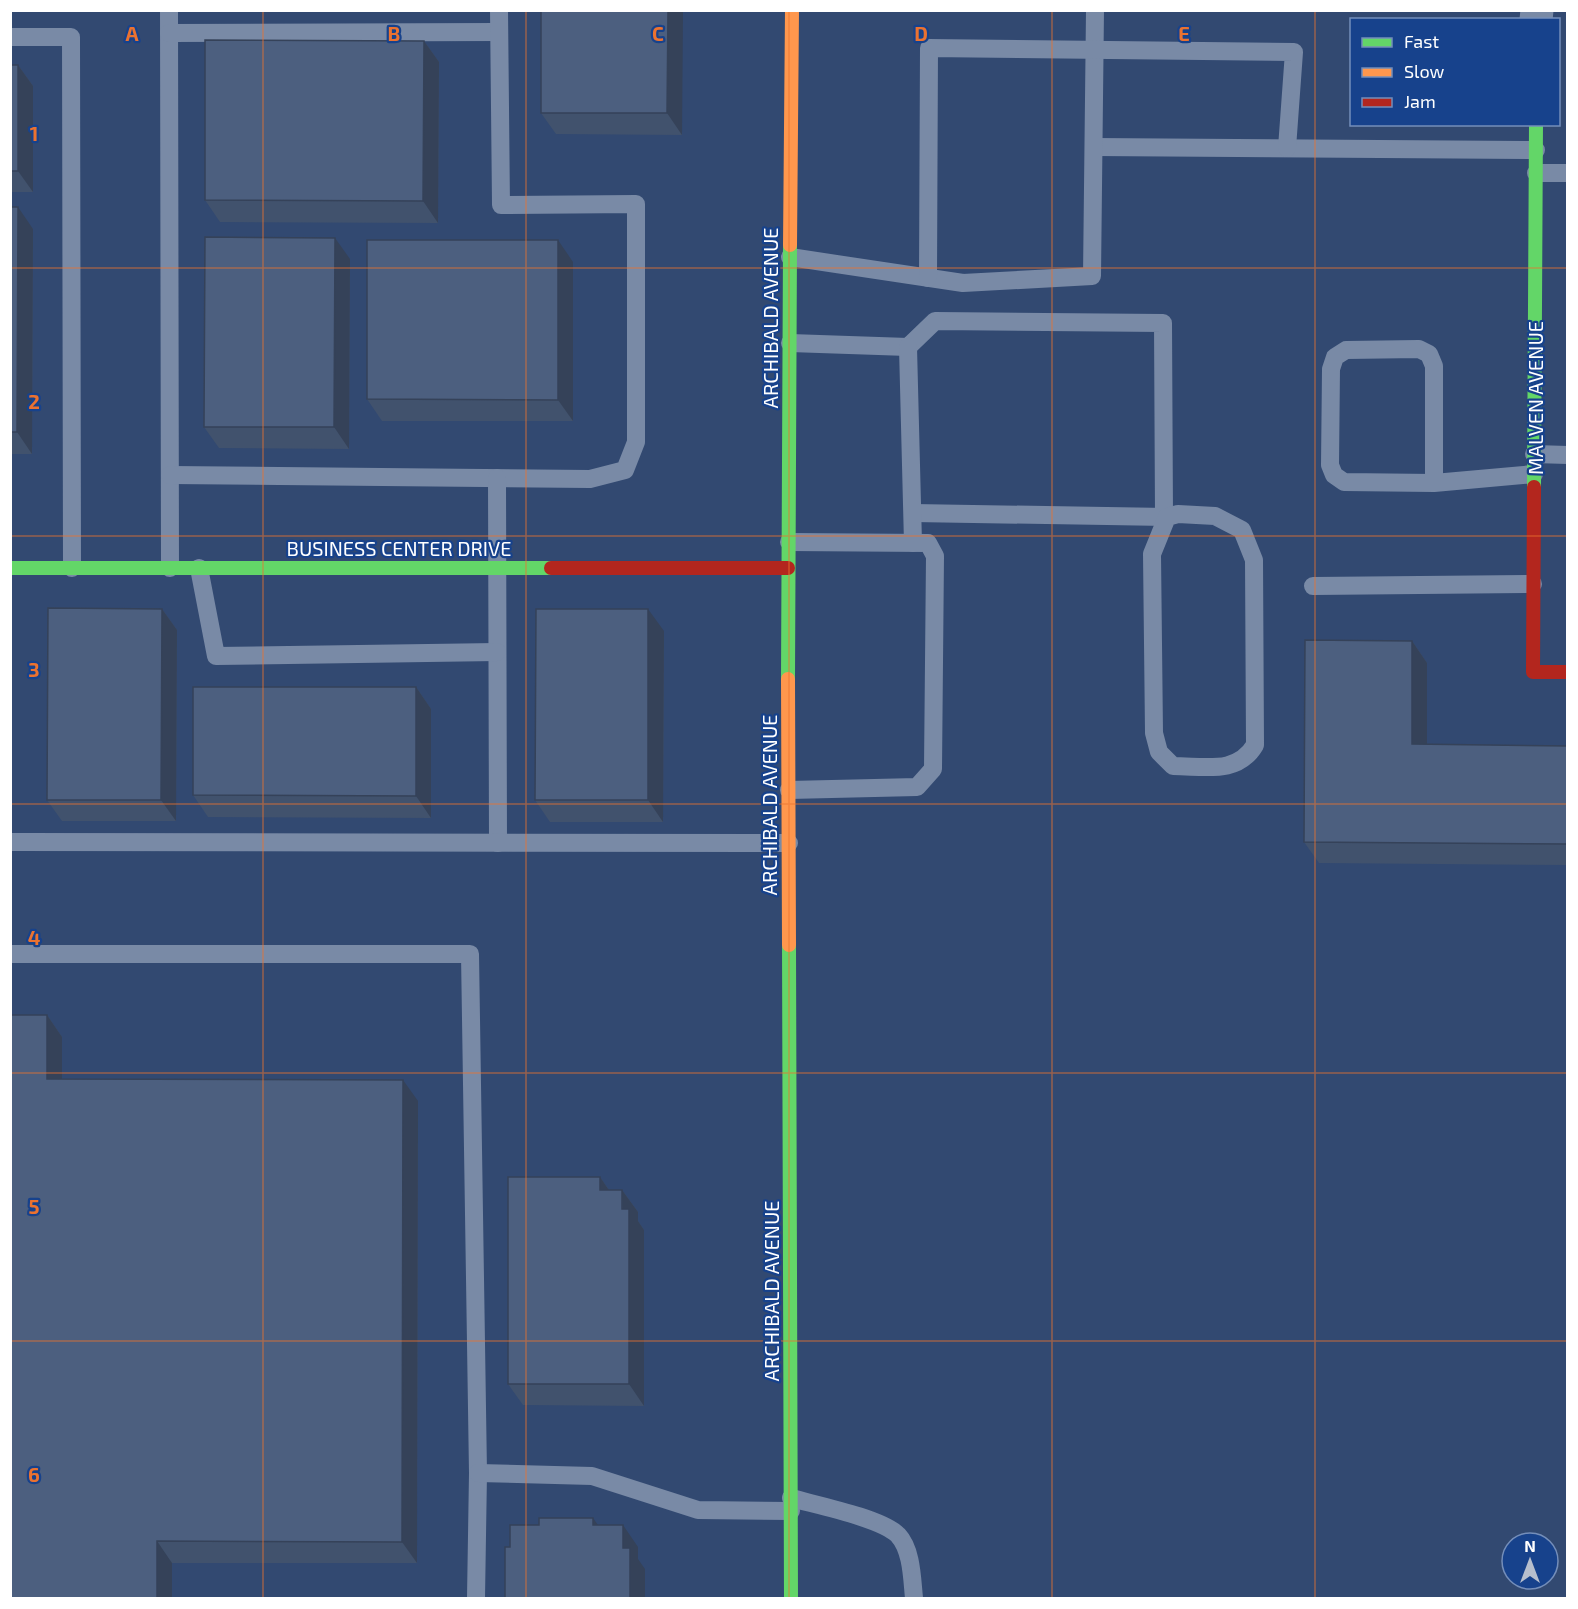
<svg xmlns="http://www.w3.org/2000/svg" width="1578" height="1609" viewBox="0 0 1578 1609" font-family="'Exo 2',sans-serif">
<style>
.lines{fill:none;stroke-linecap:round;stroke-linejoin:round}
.lane{stroke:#798aa6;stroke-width:18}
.street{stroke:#798aa6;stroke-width:33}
.fast{stroke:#63d668;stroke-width:14}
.slow{stroke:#ff974d;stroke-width:14}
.jam{stroke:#b3261e;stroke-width:14}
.wall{fill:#41526d}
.shaded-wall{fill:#354259}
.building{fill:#4c5f7f;stroke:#354259;stroke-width:1.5}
.grid{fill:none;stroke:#eb7230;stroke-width:1.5;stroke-opacity:0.55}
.labels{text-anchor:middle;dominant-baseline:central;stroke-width:4.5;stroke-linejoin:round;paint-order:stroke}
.street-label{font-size:20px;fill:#fff;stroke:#17428c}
.grid-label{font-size:20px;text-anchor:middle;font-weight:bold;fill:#eb7230;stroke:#17428c;stroke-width:4.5;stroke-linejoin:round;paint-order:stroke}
</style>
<rect width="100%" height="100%" fill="#324971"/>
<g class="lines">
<!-- lane -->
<g class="lane">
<path d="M169 10 170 568"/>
<path d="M169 33 499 32"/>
<path d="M10 37H71L72 568"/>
<path d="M1094 147 1536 150"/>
<path d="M1536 173H1568"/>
<path d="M790 257 963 283 1092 276 1095 10"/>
<path d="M928 278 929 48 1294 52 1287 148"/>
<path d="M790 343 908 347 935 321 1163 323 1164 514 1167 517 913 513"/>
<path d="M908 347 913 543"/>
<path d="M1534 454 1568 455"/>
<path d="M170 475 590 479 625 470 636 442V204L501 205 499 10"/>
<path d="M497 478 498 843"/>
<path d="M1434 483V366L1429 354 1419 349 1346 350 1335 357 1331 369 1330 465 1334 475 1344 482 1434 483 1534 474"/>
<path d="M1178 514 1215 516 1242 530 1254 560 1255 745C1237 775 1205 766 1173 766L1159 752 1154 733 1152 554 1167 517Z"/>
<path d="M789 542 928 543 935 556 933 769 917 787 789 790"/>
<path d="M199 568 216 656 497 652"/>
<path d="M1313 586 1533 584"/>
<path d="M10 842 789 843"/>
<path d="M10 954H470L478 1473 476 1598"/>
<path d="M478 1473 592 1476 698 1510 791 1511"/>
<path d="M791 1498C816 1505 881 1518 898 1535 912 1550 912 1579 914 1598"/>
</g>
<!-- street -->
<path class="street" d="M1536 20 1537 10"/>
<!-- fast -->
<g class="fast">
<path d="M1534 487 1536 124"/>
<path d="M10 568H551"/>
<path d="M788 679 790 245"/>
<path d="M789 945 791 1598"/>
</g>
<!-- slow -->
<g class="slow">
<path d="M790 245 792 10"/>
<path d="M788 679 789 945"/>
</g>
<!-- jam -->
<g class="jam">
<path d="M1534 487 1533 672H1568"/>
<path d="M551 568H788"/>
</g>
</g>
<!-- wall -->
<g class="wall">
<path d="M541 10H682V135L556 134 541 113Z"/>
<path d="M424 41 439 62 438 223 220 222 205 200Z"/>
<path d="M10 65H18L33 86V192H10Z"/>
<path d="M10 207 33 229 32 454H10Z"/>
<path d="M350 259 349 449 219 448 204 427Z"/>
<path d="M573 262V421H382L367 399Z"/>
<path d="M162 609 177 630 176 821H62L47 800Z"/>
<path d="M664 631 663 822H550L535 800Z"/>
<path d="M1412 641 1427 663V745L1568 746V865L1319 863 1304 842Z"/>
<path d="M416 687 431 709V818L208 817 193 795Z"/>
<path d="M47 1015 62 1037V1079L418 1101 417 1563H172L10 1599Z"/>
<path d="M600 1177 609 1190H622L638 1212V1221L644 1230V1406L523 1405 508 1384Z"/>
</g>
<!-- shaded-wall -->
<g class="shaded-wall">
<path d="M668 10H682L683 12 682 135 667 113Z"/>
<path d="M424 41 439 62 438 223 423 201Z"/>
<path d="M18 65 33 86V192L18 171Z"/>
<path d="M18 207 33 229 32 454 17 432Z"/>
<path d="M335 238 350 259 349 449 334 427Z"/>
<path d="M558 240 573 262V421L558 400Z"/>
<path d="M162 609 177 630 176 821 161 800Z"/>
<path d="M648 609 664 631 663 822 648 800Z"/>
<path d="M1412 641 1427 663V766L1412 744Z"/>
<path d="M416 687 431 709V818L416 796Z"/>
<path d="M47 1015 62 1037V1100L47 1079Z"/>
<path d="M403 1080 418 1101 417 1563 402 1542Z"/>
<path d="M600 1177 615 1199 600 1190Z"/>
<path d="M622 1190 638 1212V1221L644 1230V1406L629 1384Z"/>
<path d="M593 1518 608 1539 593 1525Z"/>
<path d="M623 1525 638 1547V1559L645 1569V1599H630L623 1548Z"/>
<path d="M157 1541 172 1563V1599H157Z"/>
</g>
<!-- building -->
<g class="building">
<path d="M541 10H668L667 113H541Z"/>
<path d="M205 40 424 41 423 201 205 200Z"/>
<rect x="10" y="65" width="8" height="106"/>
<path d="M10 207H18L17 432H10Z"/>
<path d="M205 237 335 238 334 427H204Z"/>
<path d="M367 240H558V400L367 399Z"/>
<path d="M48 608 162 609 161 800H47Z"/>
<path d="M536 609H648V800H535Z"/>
<path d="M1305 640 1412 641V744L1568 746V844L1304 842Z"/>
<path d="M193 687H416V796L193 795Z"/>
<path d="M10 1015H47V1079L403 1080 402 1542 157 1541V1599H10Z"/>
<path d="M508 1177H600V1190H622V1209H629V1384H508Z"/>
<path d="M539 1518H593V1525H623V1548H630V1599H505V1547H510V1525H539Z"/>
</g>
<!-- grid -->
<path class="grid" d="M263 10V1598M526 10V1598M789 10V1598M1052 10V1598M1315 10V1598M10 268H1568M10 536H1568M10 804H1568M10 1073H1568M10 1341H1568"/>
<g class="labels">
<!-- street labels -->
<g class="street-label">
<text transform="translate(770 318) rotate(-90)">ARCHIBALD AVENUE</text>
<text transform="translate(1535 398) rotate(-90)">MALVEN AVENUE</text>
<text x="399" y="548">BUSINESS CENTER DRIVE</text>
<text transform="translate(769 805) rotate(-90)">ARCHIBALD AVENUE</text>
<text transform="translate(771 1291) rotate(-90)">ARCHIBALD AVENUE</text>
</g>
</g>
<g class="grid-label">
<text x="132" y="41">A</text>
<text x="394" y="41">B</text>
<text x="658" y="41">C</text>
<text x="921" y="41">D</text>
<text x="1184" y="41">E</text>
<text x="34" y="141">1</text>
<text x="34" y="409">2</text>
<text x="34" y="677">3</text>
<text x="34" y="945">4</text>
<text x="34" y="1214">5</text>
<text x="34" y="1482">6</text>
</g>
<!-- border -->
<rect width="1578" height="1609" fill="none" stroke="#ffffff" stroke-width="24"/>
<!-- legend -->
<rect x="1350" y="18" width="210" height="108" fill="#17428c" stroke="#748eba" stroke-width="1.5"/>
<rect x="1362" y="38" width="30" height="9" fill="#63d668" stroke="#748eba" stroke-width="1.5"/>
<text x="1404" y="48" font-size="18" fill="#ffffff">Fast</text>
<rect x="1362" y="68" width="30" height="9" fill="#ff974d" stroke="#748eba" stroke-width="1.5"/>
<text x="1404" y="78" font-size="18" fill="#ffffff">Slow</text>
<rect x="1362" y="98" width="30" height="9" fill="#b3261e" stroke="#748eba" stroke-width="1.5"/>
<text x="1404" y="108" font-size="18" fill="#ffffff">Jam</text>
<!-- north arrow -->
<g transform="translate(1530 1561)"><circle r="28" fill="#17428c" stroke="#748eba" stroke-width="1.5"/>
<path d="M0-4.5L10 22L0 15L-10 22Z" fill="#b7bfcd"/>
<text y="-9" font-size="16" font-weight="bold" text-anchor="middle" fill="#ffffff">N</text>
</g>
</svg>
